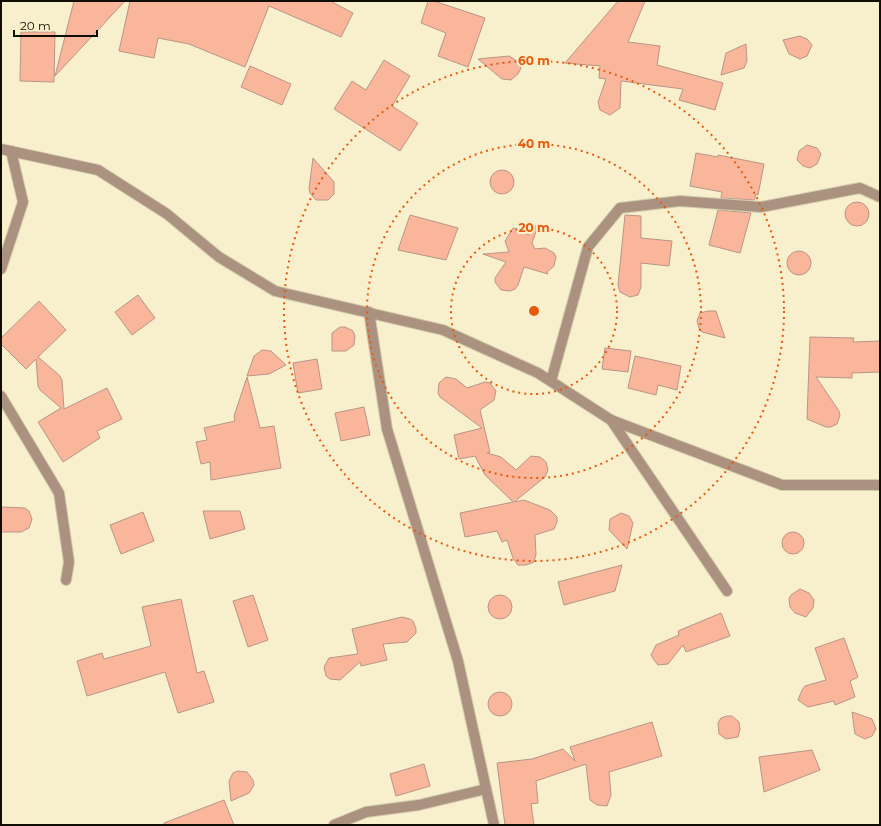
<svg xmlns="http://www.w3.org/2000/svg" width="881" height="826" viewBox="0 0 881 826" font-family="Montserrat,sans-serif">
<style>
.building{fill:#f9b69a;stroke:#b89587}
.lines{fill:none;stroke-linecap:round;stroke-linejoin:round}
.minor-casing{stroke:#d3cbac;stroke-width:12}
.minor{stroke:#ab9280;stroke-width:10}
.ring{fill:none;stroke:#e8590c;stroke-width:2;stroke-dasharray:2 4}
.centre{fill:#e8590c;stroke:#f8efcc;stroke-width:2}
.ring-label{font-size:12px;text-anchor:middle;font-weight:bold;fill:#e8590c;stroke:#f8efcc;stroke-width:4;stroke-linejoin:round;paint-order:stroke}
</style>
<rect width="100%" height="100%" fill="#f8efcc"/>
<!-- building -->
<g class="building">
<path d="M74 1H125L55 76Z"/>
<path d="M130 1H330L353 13 341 37 269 6 245 67 189 44 158 38 154 58 119 51Z"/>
<path d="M428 1H434L485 18 468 67 438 56 446 33 421 23Z"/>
<path d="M618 1H645L628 42 660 46 657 65 723 83 715 110 679 100 683 89 621 81 620 108 610 115 600 110 598 102 606 79 599 78 600 66 565 63Z"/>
<path d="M21 32H55L54 82 20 81Z"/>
<path d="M800 36 807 39 812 45 807 56 800 59 789 54 783 40Z"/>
<path d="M746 44 747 61 744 68 721 75 726 53Z"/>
<path d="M509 56 517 61 521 68 518 74 511 80 502 79 478 59Z"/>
<path d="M384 60 410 76 392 106 418 123 400 151 334 109 352 81 366 90Z"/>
<path d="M250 66 291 84 282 105 241 87Z"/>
<path d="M807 145 817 148 821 154 817 164 810 168 803 166 797 160 799 151Z"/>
<path d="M696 153 718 157V155L764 164 758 195 756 194 754 200 721 198 722 192 690 186Z"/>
<path d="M313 158 334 182V194L328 200H316L310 193 309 189Z"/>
<circle cx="502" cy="182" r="12"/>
<circle cx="857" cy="214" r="12"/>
<path d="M718 210 751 213 740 253 709 245Z"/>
<path d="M410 215 458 228 446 260 398 250Z"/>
<path d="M625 215 641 216V238L672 241 669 266 641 263V287L638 295 630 297 620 292 618 285Z"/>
<path d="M536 225 538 226 532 243 535 249 545 248 554 253 556 257 554 266 547 272 548 274 524 267 518 285 515 289 510 291 501 290 495 282V278L506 262 483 254 509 252 505 241 513 228 524 231 528 235Z"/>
<circle cx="799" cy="263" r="12"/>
<path d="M138 295 155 318 132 335 115 312Z"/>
<path d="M39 301 66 330 38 357 59 375 62 380 64 409 107 388 122 419 97 431 100 438 63 462 38 422 61 408 40 390 38 386 36 359 26 369 1 344V338Z"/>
<path d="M708 311H716L725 338 702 332 699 328 697 321 700 313Z"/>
<path d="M340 327H345L353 331 355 336 354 345 346 351H332V333Z"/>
<path d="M810 337 854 338 853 342 880 341V372L852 373V378L816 377 839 411 840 415 837 424 831 427H826L807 419Z"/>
<path d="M605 348 631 351 628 372 602 369Z"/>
<path d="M262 350 271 351 286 365 269 374 247 376 254 356Z"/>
<path d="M635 356 681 366 677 390 658 385 656 395 628 388Z"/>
<path d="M317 359 322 389 298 393 293 363Z"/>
<path d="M247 377 260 428 274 426 281 468 211 480 210 462 201 464 196 442 207 440 204 428 235 421 234 416Z"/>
<path d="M446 377 456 379 467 388 485 382 490 383 496 391 494 400 480 410 490 452 487 453 501 457 516 470 531 456 540 457 546 462 548 470 545 477 514 502 524 500 550 510 557 517V522L554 529 535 535 536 554 534 562 526 565H518L513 558 507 540 502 542 497 531 465 537 460 513 513 502 485 475 475 456 459 459 454 435 482 428 440 397 438 393 439 383Z"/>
<path d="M364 407 370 435 341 441 335 413Z"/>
<path d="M1 507 25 508 29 511 32 519 29 528 21 532H1Z"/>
<path d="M203 511H240L245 529 210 539Z"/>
<path d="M143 512 154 541 121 554 110 525Z"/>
<path d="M621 513 629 516 633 523 627 549 609 530 610 519Z"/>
<circle cx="793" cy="543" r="11"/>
<path d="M622 565 615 591 564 605 558 582Z"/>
<path d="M800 589 809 593 814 600 813 608 806 617 795 613 790 607 789 599 791 595Z"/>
<circle cx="500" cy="607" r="12"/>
<path d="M253 595 268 640 248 647 233 601Z"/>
<path d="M181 599 197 673 204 671 214 702 178 713 165 672 87 696 77 661 102 653 104 659 151 646 142 607Z"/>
<path d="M721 613 730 636 686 652 683 645 668 664 658 665 654 660 651 655 656 645 679 635 678 631Z"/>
<path d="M402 617 410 619 413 621 416 629V633L407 642 383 644 387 660 361 666 360 662 340 680 330 679 326 676 324 667 329 658 358 654 352 629Z"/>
<path d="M844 638 858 677 850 681 855 697 835 705 834 701 808 707 798 700 802 690 805 686 826 680 815 648Z"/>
<circle cx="500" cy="704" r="12"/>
<path d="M852 712 872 719 876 729 872 736 865 739 855 734Z"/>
<path d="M727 716H732L739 722 740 729 738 737 726 739 719 734 718 723 721 718Z"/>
<path d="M652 722 662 756 609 772 611 795 607 806 597 805 590 800 586 764 536 781 538 803 531 804 534 825H505L497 763 532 759 563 749 575 761 570 747Z"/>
<path d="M812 750 820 770 764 792 759 757Z"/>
<path d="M424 764 430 786 396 796 390 774Z"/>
<path d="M238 771 247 772 253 780 254 785 249 793 231 801 229 781 233 773Z"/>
<path d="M224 800 234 825H164V823Z"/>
</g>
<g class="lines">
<defs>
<g id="minor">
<path d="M1 149 98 170 167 214 219 257 275 291 443 330 538 373 611 420 782 485H880"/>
<path d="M1 269 23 202 11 151"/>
<path d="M369 312 387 429 458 661 494 825"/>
<path d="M551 381 588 247 620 208 680 201 761 207 860 188 880 197"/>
<path d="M1 396 59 493 69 562 66 580"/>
<path d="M611 420 727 591"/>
<path d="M334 825 366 812 419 805 486 789"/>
</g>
</defs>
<!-- minor casing -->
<use href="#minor" class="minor-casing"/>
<!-- minor -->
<use href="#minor" class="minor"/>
</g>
<!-- distance rings -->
<g class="ring">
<circle cx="534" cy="311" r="83"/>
<circle cx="534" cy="311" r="167"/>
<circle cx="534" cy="311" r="250"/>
</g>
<circle cx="534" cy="311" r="6" class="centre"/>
<g class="ring-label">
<text x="534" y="65">60 m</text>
<text x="534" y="148">40 m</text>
<text x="534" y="232">20 m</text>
</g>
<!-- border -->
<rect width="881" height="826" fill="none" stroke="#100d03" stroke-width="4"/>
<!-- scale -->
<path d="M14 30v6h83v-6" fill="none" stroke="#100d03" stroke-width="2"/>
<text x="20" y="30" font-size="12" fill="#100d03" stroke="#f8efcc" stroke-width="3" paint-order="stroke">20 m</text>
</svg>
